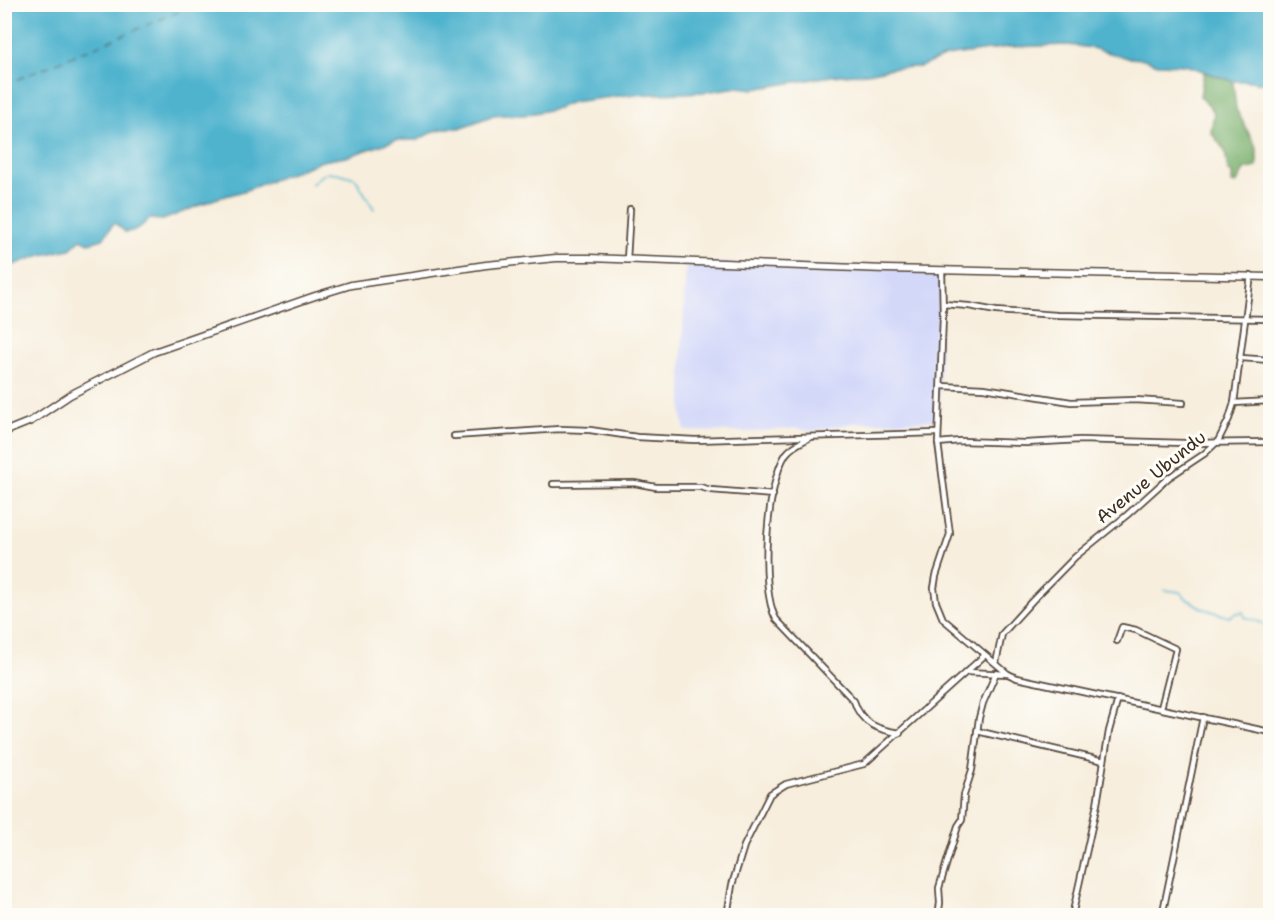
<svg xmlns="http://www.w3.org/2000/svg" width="1275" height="920" viewBox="0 0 1275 920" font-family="'Shantell Sans',sans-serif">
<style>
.built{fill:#d3d8f9}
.forest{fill:#78af6c;stroke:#5a6c45;stroke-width:1.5}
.water{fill:#4fb3ce;stroke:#456e76;stroke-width:1.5}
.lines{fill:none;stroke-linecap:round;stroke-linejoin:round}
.stream{stroke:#4fb3ce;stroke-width:1.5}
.ferry{stroke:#436164;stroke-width:1.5;stroke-dasharray:8 6;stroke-linecap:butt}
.minor-casing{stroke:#57473b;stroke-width:8}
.tertiary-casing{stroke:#57473b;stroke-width:9}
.minor{stroke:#fff;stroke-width:4.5}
.tertiary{stroke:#fff;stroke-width:6}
.labels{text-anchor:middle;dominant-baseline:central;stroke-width:6;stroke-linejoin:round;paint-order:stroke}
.street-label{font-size:18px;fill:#3b2a1e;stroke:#fdfcf7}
</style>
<rect width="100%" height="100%" fill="#fdfcf7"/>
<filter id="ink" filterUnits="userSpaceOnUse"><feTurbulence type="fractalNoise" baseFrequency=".0167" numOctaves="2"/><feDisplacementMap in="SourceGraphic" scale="12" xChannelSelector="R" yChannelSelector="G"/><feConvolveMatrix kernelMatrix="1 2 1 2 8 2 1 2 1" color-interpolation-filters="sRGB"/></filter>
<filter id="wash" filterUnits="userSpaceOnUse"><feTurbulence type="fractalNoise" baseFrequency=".008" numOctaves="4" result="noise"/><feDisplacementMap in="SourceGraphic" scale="24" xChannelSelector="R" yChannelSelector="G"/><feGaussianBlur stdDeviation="1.35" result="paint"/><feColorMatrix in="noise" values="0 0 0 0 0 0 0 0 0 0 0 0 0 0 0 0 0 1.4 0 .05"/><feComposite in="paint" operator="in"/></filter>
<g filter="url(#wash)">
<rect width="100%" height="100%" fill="#f7eedd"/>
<!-- built -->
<path class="built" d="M686 262 941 270 942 279 939 420 854 423 812 431 796 428 747 432 685 431 682 416V351Z"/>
<!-- forest -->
<path class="forest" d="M1204 72 1233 81 1236 109 1257 149V167L1244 170 1236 184 1232 183V173L1228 172 1225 151 1211 132 1214 112 1200 96Z"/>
<!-- water -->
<path class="water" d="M4 5H1270V85L1252 81H1233L1185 65 1158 64 1144 59 1128 58 1092 48 1067 45 1009 47 946 56 920 67 892 68 868 73 831 76 754 89 738 87 706 92 627 95 572 102 558 108 525 115H494L460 128H446L432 132 418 140H396L346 157 322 161 244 191 215 199 163 220 149 219C141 227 137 231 125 232L116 224H113L103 239 89 243 81 239 70 249 38 256 5 268Z"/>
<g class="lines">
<!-- stream -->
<g class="stream">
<path d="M312 184C326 167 336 172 355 178L374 209"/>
<path d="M1165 590 1180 592 1187 599 1202 608 1229 617 1237 613 1243 612 1245 617 1262 623 1270 630"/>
<path d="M1270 871 1267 879 1270 882"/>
<path d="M1270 891 1265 897 1270 904"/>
<path d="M1265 916 1270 910"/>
</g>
<!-- ferry -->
<path class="ferry" d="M4 85 197 4"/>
</g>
</g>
<g filter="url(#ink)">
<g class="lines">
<defs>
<g id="minor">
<path d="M627 260 630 209"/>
<path d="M942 270 943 316 938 443 950 534 936 576 934 588 936 602 943 619 1008 674 1017 678 1270 732"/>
<path d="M943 304 969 306 996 311 1057 315 1270 319"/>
<path d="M1241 358 1270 360"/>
<path d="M941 386 984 388 1071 402 1135 400 1183 403"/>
<path d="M1234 403 1270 401"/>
<path d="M454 436 560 429 590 430 637 437 695 440 938 433"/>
<path d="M809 438C801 442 792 446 786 454 766 484 759 588 776 619L854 701C861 724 878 730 900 733"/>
<path d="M938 443 960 441 1026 443 1080 440 1185 443 1270 442"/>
<path d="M553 484 634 483 656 487H700L711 490 773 495"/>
<path d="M1117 641 1122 627 1136 630 1176 649 1161 708"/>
<path d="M996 663 1002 634 1032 601 1075 557 1127 515 1168 478 1204 454 1218 441 1229 419 1234 403 1251 275"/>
<path d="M966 672 1008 674"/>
<path d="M977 731 1104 761"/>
<path d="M727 916 732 885 744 846 770 794 786 784 864 764 985 655"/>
<path d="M938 916 940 903 939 888 958 826 962 820 964 795 972 770 979 718 983 703 996 673"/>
<path d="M1072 916 1097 804 1109 731 1118 699"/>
<path d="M1162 916 1203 717"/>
</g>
<path id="tertiary" d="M4 432 31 421 70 395 154 352 315 296 351 285 486 265 556 258H589L886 269 1270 277"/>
</defs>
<!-- minor casing -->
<use href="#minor" class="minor-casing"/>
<!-- tertiary casing -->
<use href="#tertiary" class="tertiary-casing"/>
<!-- minor -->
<use href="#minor" class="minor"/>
<!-- tertiary -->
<use href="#tertiary" class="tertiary"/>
</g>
</g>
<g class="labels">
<!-- street labels -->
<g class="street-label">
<text transform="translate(1151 477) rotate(-39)">Avenue Ubundu</text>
</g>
</g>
<!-- margin -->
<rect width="1275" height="920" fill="none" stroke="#fdfcf7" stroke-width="24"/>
</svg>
